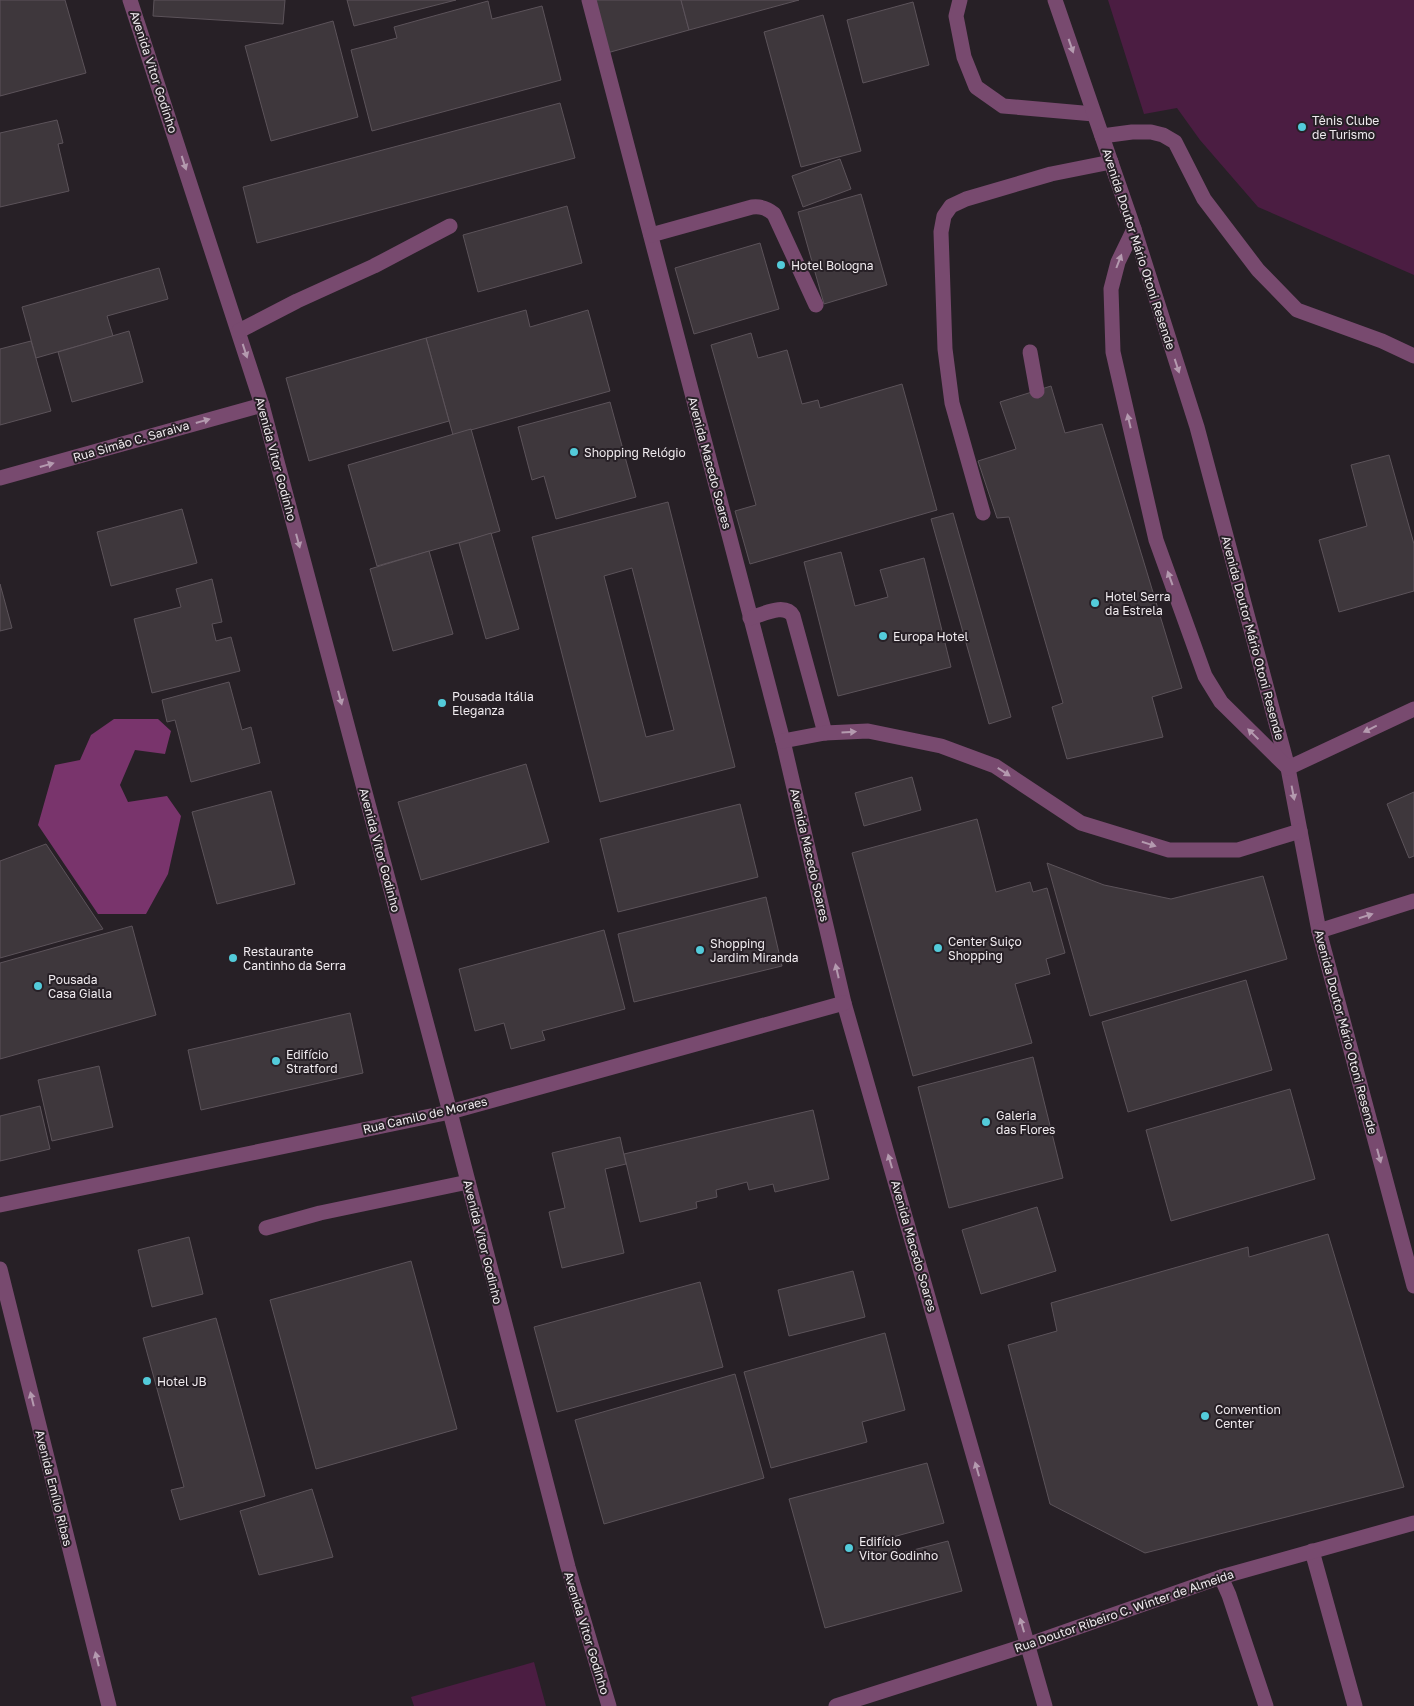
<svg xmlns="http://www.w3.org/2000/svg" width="1414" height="1706" viewBox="0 0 1414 1706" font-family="'Golos Text',sans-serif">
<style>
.green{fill:#4b1d42}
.forest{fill:#79346c}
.building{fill:#3e373c;stroke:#5c535a;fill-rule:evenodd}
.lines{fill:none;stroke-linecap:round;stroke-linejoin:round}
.minor{stroke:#784a6f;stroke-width:15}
.oneway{fill:#b49aaf}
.poi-dot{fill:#53cbda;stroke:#272026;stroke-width:2}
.labels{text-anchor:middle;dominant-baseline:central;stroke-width:4;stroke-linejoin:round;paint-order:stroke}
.street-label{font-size:12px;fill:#f0ebef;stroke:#272026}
.poi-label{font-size:12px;fill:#f0ebef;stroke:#272026;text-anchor:start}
</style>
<rect width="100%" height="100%" fill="#272026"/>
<!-- green -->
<g class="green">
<path d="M1108 0H1414V275L1258 207 1200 140 1177 108 1144 114Z"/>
<path d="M534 1662 546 1706H414L411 1697Z"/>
</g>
<!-- forest -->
<path class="forest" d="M114 719H158L171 731 165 754 135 750 120 785 128 802 167 796 181 816 168 874 146 914H98L38 825 55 765 80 760 91 735Z"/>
<!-- building -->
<g class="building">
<path d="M0 0H65L86 73 0 96Z"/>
<path d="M154 0H285L283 24 153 16Z"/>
<path d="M347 0H456L354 26Z"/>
<path d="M593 0H681L689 30 607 53Z"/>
<path d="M681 0H799L689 30Z"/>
<path d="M488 1 492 19 542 6 561 80 372 131 351 50 397 38 394 27Z"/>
<path d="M913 2 929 65 863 83 847 20Z"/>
<path d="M823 15 861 151 801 167 764 32Z"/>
<path d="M333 21 358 117 271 141 245 46Z"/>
<path d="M560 103 575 158 257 243 243 187Z"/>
<path d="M57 120 63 143 58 144 69 191 0 207V133Z"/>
<path d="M840 159 851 189 803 207 792 176Z"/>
<path d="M861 194 887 285 824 304 798 212Z"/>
<path d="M567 206 582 263 478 292 463 235Z"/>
<path d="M760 243 779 309 694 334 675 268Z"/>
<path d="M159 268 168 299 107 316 113 336 36 358 22 307Z"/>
<path d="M526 310 530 327 588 310 610 391 453 435 426 338Z"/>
<path d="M129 331 143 382 72 402 58 352Z"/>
<path d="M751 333 758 358 787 350 802 404 818 400 820 408 902 384 937 510 750 564 735 511 756 505 711 345Z"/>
<path d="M426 338 449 421 309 461 286 378Z"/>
<path d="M31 341 51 411 0 425V349Z"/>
<path d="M1051 386 1065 433 1102 424 1182 688 1152 697 1163 737 1067 759 1052 707 1063 703 1009 517 997 518 978 461 1016 449 1000 402Z"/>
<path d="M610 402 636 497 556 519 544 476 532 480 518 427Z"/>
<path d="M471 429 500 531 377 566 348 465Z"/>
<path d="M1389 455 1414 544V591L1339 612 1319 540 1367 526 1351 465Z"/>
<path d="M668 502 735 767 600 802 532 537ZM632 568 674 730 646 737 604 576Z"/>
<path d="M182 509 197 563 111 586 97 532Z"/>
<path d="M953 513 1011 717 989 724 931 519Z"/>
<path d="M491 533 519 629 486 639 459 543Z"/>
<path d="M429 551 453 634 393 651 370 569Z"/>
<path d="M841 552 855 606 888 597 880 570 924 558 951 667 838 696 804 562Z"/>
<path d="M212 579 222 622 212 624 216 641 231 637 240 671 152 693 134 619 181 607 176 589Z"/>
<path d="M0 584 12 628 0 631Z"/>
<path d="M229 682 242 730 251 727 260 763 191 782 175 720 167 722 162 700Z"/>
<path d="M526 764 549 842 421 880 398 802Z"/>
<path d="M912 777 921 810 864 826 855 793Z"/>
<path d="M271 791 295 884 217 904 192 812Z"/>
<path d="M1414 792V856L1409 858 1387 804Z"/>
<path d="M740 804 758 877 618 912 600 839Z"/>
<path d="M977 819 996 892 1030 882 1033 892 1047 888 1065 953 1046 959 1050 974 1015 984 1032 1043 913 1076 852 853Z"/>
<path d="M46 844 103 929 0 958V861Z"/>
<path d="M1047 863 1104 885 1171 899 1263 876 1287 959 1090 1016Z"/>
<path d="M766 897 782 966 634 1002 618 934Z"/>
<path d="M132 926 156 1015 0 1059V963Z"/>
<path d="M604 930 625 1009 542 1031 545 1040 511 1049 504 1023 475 1031 459 969Z"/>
<path d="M1246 980 1272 1070 1128 1112 1102 1022Z"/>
<path d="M350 1013 363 1073 201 1110 188 1050Z"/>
<path d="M1033 1057 1063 1178 949 1208 918 1087Z"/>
<path d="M99 1066 113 1127 52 1141 38 1080Z"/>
<path d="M1290 1089 1315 1179 1171 1221 1146 1130Z"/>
<path d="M40 1106 50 1149 0 1161V1116Z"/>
<path d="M813 1110 829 1179 775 1192 773 1184 749 1190 747 1182 716 1190 717 1197 696 1202 697 1208 640 1222 624 1154Z"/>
<path d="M620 1137 626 1164 605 1169 624 1253 562 1268 549 1212 565 1208 552 1153Z"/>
<path d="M1037 1207 1056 1271 981 1294 962 1230Z"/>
<path d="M1328 1234 1404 1487 1145 1553 1050 1504 1008 1345 1057 1331 1051 1303 1248 1247 1249 1257Z"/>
<path d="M189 1237 203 1294 152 1307 138 1250Z"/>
<path d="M411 1261 457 1429 316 1469 270 1300Z"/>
<path d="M853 1271 865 1317 789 1336 778 1290Z"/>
<path d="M700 1282 723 1367 557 1412 534 1327Z"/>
<path d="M216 1318 265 1496 180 1520 171 1490 184 1487 143 1338Z"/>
<path d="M885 1333 905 1410 862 1422 867 1442 771 1468 744 1372Z"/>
<path d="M735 1374 764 1478 604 1524 575 1420Z"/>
<path d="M927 1463 944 1523 893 1537 898 1554 948 1541 962 1591 825 1628 789 1499Z"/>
<path d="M312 1489 333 1557 259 1575 240 1511Z"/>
</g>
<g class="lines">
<!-- minor -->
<g class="minor">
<path d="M130 0 262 405 450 1112 568 1567 609 1706"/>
<path d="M589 0 783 741 844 1003 1045 1706"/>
<path d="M960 0 956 16 964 57 976 87 1003 106 1094 114"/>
<path d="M1055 0 1134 229 1197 427 1288 768 1319 931 1414 1286"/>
<path d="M1102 136 1132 132H1151L1163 135 1175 142 1204 199 1258 270 1297 310 1382 341 1414 356"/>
<path d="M1134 229 1118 262 1111 289 1113 352 1156 540 1205 676 1221 702 1288 768 1414 709"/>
<path d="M651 235 752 207C761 206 767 208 774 214L816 305"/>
<path d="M239 331 297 301 374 266 450 226"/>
<path d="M1030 352 1037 391"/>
<path d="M0 478 262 405"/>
<path d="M983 513 952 403 945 349 941 232 944 216 951 206 966 199 1051 174 1111 162"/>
<path d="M750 618C762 615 785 602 793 616L825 733"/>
<path d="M783 741 825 733 868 731 941 746 995 766 1081 823 1169 850H1238L1300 831"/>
<path d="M1319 931 1414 901"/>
<path d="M0 1205 450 1112 844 1003"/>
<path d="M266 1228 320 1213 468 1182"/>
<path d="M0 1269 109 1706"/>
<path d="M1312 1551 1355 1706"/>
<path d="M1221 1577 1229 1595 1266 1706"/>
<path d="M836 1706 1027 1645 1221 1577 1414 1523"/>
</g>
</g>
<!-- one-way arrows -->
<defs><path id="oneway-solid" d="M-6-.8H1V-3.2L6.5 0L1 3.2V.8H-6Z" transform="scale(1.25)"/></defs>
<g class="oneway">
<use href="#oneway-solid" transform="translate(1071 46) rotate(71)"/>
<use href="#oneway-solid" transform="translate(184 163) rotate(72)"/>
<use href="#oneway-solid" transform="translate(1119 261) rotate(-69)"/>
<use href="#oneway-solid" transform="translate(245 351) rotate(72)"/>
<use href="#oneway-solid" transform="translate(1177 366) rotate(72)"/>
<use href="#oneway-solid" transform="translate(203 421) rotate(-16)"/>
<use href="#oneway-solid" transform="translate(1129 421) rotate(-103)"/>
<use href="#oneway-solid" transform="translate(47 465) rotate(-16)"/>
<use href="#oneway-solid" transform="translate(298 541) rotate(75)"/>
<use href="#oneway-solid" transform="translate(1170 578) rotate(-110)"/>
<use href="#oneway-solid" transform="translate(340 698) rotate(75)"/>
<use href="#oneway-solid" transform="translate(1370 729) rotate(154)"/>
<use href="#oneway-solid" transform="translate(849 732) rotate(-3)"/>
<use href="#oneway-solid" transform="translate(1253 734) rotate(-136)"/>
<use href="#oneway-solid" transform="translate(1004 772) rotate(33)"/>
<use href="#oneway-solid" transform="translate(1293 793) rotate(79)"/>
<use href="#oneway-solid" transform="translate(1149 844) rotate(17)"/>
<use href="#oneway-solid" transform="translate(1366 916) rotate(-18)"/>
<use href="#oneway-solid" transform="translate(837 971) rotate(-103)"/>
<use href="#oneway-solid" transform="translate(1379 1156) rotate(75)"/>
<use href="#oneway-solid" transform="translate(890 1161) rotate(-106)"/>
<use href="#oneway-solid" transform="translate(32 1399) rotate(-104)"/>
<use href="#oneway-solid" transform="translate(977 1469) rotate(-106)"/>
<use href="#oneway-solid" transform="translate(1022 1625) rotate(-106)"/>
<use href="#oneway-solid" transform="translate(97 1659) rotate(-104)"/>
</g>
<!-- markers -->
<g class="poi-dot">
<circle cx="1302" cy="127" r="5"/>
<circle cx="781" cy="265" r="5"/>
<circle cx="574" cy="452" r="5"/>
<circle cx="1095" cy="603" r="5"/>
<circle cx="883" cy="636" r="5"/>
<circle cx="442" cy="703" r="5"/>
<circle cx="938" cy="948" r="5"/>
<circle cx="700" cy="950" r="5"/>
<circle cx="233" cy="958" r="5"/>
<circle cx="38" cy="986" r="5"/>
<circle cx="276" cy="1061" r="5"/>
<circle cx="986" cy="1122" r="5"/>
<circle cx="147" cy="1381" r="5"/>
<circle cx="1205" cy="1416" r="5"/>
<circle cx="849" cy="1548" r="5"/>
</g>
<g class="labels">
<!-- street labels -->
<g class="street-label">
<text transform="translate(154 72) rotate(72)">Avenida Vitor Godinho</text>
<text transform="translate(1139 249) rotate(72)">Avenida Doutor Mário Otoni Resende</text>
<text transform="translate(131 441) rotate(-16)">Rua Simão C. Saraiva</text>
<text transform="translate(276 459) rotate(75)">Avenida Vitor Godinho</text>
<text transform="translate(710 463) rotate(75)">Avenida Macedo Soares</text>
<text transform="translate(1253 638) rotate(75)">Avenida Doutor Mário Otoni Resende</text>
<text transform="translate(380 850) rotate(75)">Avenida Vitor Godinho</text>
<text transform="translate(810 855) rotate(77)">Avenida Macedo Soares</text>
<text transform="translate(1346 1032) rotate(75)">Avenida Doutor Mário Otoni Resende</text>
<text transform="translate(425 1115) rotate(-13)">Rua Camilo de Moraes</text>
<text transform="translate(483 1242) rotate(76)">Avenida Vitor Godinho</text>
<text transform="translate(914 1246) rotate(74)">Avenida Macedo Soares</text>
<text transform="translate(54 1488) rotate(76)">Avenida Emílio Ribas</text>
<text transform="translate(1124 1611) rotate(-19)">Rua Doutor Ribeiro C. Winter de Almeida</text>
<text transform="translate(587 1633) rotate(73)">Avenida Vitor Godinho</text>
</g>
<!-- poi labels -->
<g class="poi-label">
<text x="1312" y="120">Tênis Clube<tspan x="1312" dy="14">de Turismo</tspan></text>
<text x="791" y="265">Hotel Bologna</text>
<text x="584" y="452">Shopping Relógio</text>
<text x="1105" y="596">Hotel Serra<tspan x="1105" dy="14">da Estrela</tspan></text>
<text x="893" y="636">Europa Hotel</text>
<text x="452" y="696">Pousada Itália<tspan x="452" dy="14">Eleganza</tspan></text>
<text x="948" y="941">Center Suiço<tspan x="948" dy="14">Shopping</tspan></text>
<text x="710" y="943">Shopping<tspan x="710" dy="14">Jardim Miranda</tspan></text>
<text x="243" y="951">Restaurante<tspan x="243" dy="14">Cantinho da Serra</tspan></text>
<text x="48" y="979">Pousada<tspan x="48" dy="14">Casa Gialla</tspan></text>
<text x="286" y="1054">Edifício<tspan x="286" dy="14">Stratford</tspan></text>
<text x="996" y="1115">Galeria<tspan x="996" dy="14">das Flores</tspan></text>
<text x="157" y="1381">Hotel JB</text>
<text x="1215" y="1409">Convention<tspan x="1215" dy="14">Center</tspan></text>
<text x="859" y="1541">Edifício<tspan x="859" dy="14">Vitor Godinho</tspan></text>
</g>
</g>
</svg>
